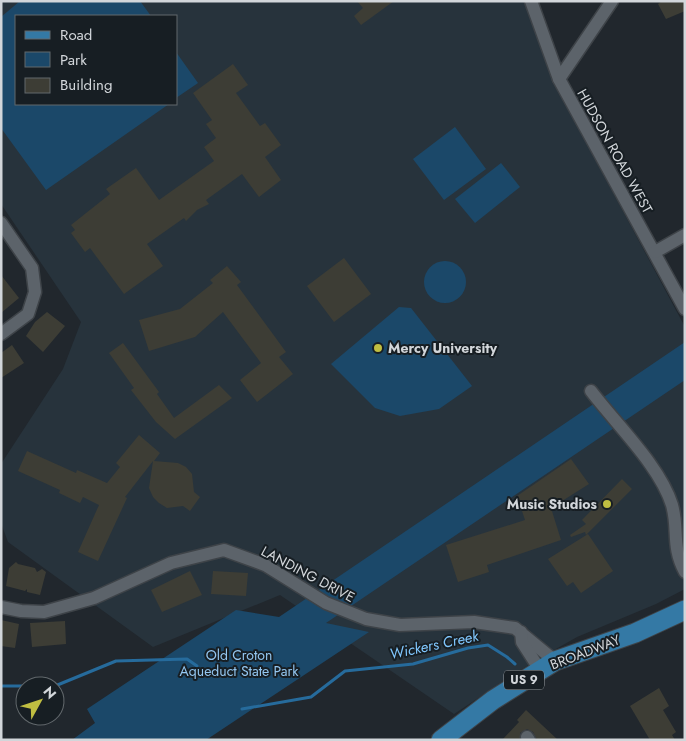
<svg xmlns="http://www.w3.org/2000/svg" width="686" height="741" viewBox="0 0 686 741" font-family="Jost,sans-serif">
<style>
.built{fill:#27333c;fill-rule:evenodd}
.green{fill:#1b4869}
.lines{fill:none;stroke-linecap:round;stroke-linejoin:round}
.stream{stroke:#266b9c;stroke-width:3}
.building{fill:#3d3d35}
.minor-casing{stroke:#3e4348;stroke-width:15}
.primary-casing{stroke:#3e4348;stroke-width:21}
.minor{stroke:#5c636a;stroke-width:12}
.primary{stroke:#3479a5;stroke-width:19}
.poi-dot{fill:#c0be41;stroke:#171e23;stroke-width:2}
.labels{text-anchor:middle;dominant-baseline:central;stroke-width:4;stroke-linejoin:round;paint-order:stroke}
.shield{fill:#171e23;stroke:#9a9fa3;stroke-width:1}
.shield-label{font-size:12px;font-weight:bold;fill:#d2d6da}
.street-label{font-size:14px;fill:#d2d6da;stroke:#171e23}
.poi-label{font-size:14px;font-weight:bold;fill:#d2d6da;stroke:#171e23;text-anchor:start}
.park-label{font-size:14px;fill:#94c7f1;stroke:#171e23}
.water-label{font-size:15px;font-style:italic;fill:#80c7fe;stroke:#171e23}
</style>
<rect width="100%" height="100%" fill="#21272d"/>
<!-- built -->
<path class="built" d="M1 1H527L533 25 565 103 685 327V589L656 604 577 637 533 662 454 714 280 595 153 647 8 542 1 523V464L63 369 81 322 1 204ZM16 16H176V104H16Z"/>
<!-- green -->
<g class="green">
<path d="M20 1H140L151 16H16V104H169L46 190 1 128V17Z"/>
<path d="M176 52 198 83 176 98Z"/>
<path d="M455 127 486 169 444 200 413 159Z"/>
<path d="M501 163 520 187 475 223 455 199Z"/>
<circle cx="445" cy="282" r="21"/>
<path d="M399 307 411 308 472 386 439 409 400 416 375 408 331 364Z"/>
<path d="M685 342V380L326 623 369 632 206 740H72L95 723 87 709 236 610 279 617Z"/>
</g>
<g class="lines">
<!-- stream -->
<g class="stream">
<path d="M1 686H25"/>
<path d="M55 686 116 661 187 659 197 666"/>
<path d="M242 709 311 697 345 671 413 664 468 648 488 645 507 657 515 664"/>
</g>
</g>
<!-- building -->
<g class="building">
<path d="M357 1H394L361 25 354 16 363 8Z"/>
<path d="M662 1H685V11L666 19 658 4Z"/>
<path d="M233 64 248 85 236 93 260 126 265 123 281 145 265 157 281 180 259 197 242 174 206 200 209 204 197 210 186 221 184 218 147 244 163 266 124 294 90 248 85 252 71 233 75 230 71 225 110 194 106 189 136 168 159 200 214 161 204 147 216 138 206 124 212 120 193 93Z"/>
<path d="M344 258 371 294 334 322 307 286Z"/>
<path d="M227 266 241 282 237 285 286 352 279 357 293 374 257 402 240 380 261 363 223 312 195 337 149 351 139 320 180 309 213 283 210 280Z"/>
<path d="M1 275 19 298 1 313Z"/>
<path d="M47 312 65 326 43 352 26 336 35 322Z"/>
<path d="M123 343 159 392 157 394 174 418 219 385 232 398 175 439 156 422 131 390 134 388 109 353Z"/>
<path d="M12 345 24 363 1 378V353Z"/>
<path d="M139 435 160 453 154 461 178 463 186 467 192 474 194 492 200 497 190 511 183 506 167 508 159 503 153 497 149 488 153 461 125 497 127 498 98 561 78 552 99 505 83 497 80 503 59 493 60 490 18 471 27 451 76 473 77 470 107 483 120 467 116 463Z"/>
<path d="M571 459 589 484 551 508 561 540 487 565 489 572 458 582 446 545 525 520 517 496Z"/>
<path d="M622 479 632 489 586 535 585 532 571 537 570 535 586 524 582 520Z"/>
<path d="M588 534 613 571 581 593 573 582 567 586 548 559Z"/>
<path d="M16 562 18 564 35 568 37 572 42 569 46 572 40 595 27 592V589L25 591 6 586 9 568Z"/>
<path d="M190 571 202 595 162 612 151 590Z"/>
<path d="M213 571 248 573 246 596 211 594Z"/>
<path d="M1 620 19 624 15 648 1 646Z"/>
<path d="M65 621 66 644 32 647 30 623Z"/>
<path d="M659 688 669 706 663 710 676 732 672 735 675 740H650L630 706Z"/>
<path d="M526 710 558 740H537L533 732 527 729 520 733V740H502L519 722 517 720Z"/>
</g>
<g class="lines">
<defs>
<g id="minor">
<path d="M531 1 559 79 685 309"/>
<path d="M559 79 612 1"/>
<path d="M1 223 32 268 35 292 28 314 1 334"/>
<path d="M655 252 685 235"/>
<path d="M591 391C616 424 660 466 672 505 679 530 671 546 685 572"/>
<path d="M1 607 21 611 44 612 94 598 171 563 224 550 265 565 326 603 366 619 400 625 474 622 515 628 555 661"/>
<path d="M521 632 522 642 540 670"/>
<path d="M527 737 529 740"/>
</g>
<path id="primary" d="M441 740 493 700 555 661 635 633 685 610"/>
</defs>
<!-- minor casing -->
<use href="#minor" class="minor-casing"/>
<!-- primary casing -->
<use href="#primary" class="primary-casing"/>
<!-- minor -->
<use href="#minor" class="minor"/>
<!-- primary -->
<use href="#primary" class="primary"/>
</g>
<!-- markers -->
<g class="poi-dot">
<circle cx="378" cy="348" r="5"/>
<circle cx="607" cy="504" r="5"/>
</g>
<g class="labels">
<!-- shield labels -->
<rect class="shield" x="504" y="670.5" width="40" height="19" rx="4"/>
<g class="shield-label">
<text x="524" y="680">US 9</text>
</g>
<!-- street labels -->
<g class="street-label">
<text transform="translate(615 151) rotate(61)">HUDSON ROAD WEST</text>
<text transform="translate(308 574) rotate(28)">LANDING DRIVE</text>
<text transform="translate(585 652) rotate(-21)">BROADWAY</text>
</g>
<!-- poi labels -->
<g class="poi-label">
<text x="388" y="348">Mercy University</text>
<text x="597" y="504" text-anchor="end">Music Studios</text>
</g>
<!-- park labels -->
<g class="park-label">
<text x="239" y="655">Old Croton<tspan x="239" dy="16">Aqueduct State Park</tspan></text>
</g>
<!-- water labels -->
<g class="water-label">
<text transform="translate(434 645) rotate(-12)">Wickers Creek</text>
</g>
</g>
<!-- border -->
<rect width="686" height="741" fill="none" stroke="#d2d6da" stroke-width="5"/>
<!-- legend -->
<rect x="15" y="15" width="162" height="90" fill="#171e23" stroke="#62686c"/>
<rect x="25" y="31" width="25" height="8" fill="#3479a5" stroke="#62686c"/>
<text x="60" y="40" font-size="15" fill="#d2d6da">Road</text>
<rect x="25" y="52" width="25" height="15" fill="#1b4869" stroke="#62686c"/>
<text x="60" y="65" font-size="15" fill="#d2d6da">Park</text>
<rect x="25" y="78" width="25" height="15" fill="#3d3d35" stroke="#62686c"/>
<text x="60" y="90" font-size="15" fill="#d2d6da">Building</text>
<!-- north arrow -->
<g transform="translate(40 701) rotate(50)"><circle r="24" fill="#171e23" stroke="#62686c"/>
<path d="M0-4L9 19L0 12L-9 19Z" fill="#c0be41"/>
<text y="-8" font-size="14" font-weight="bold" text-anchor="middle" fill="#d2d6da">N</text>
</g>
</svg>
